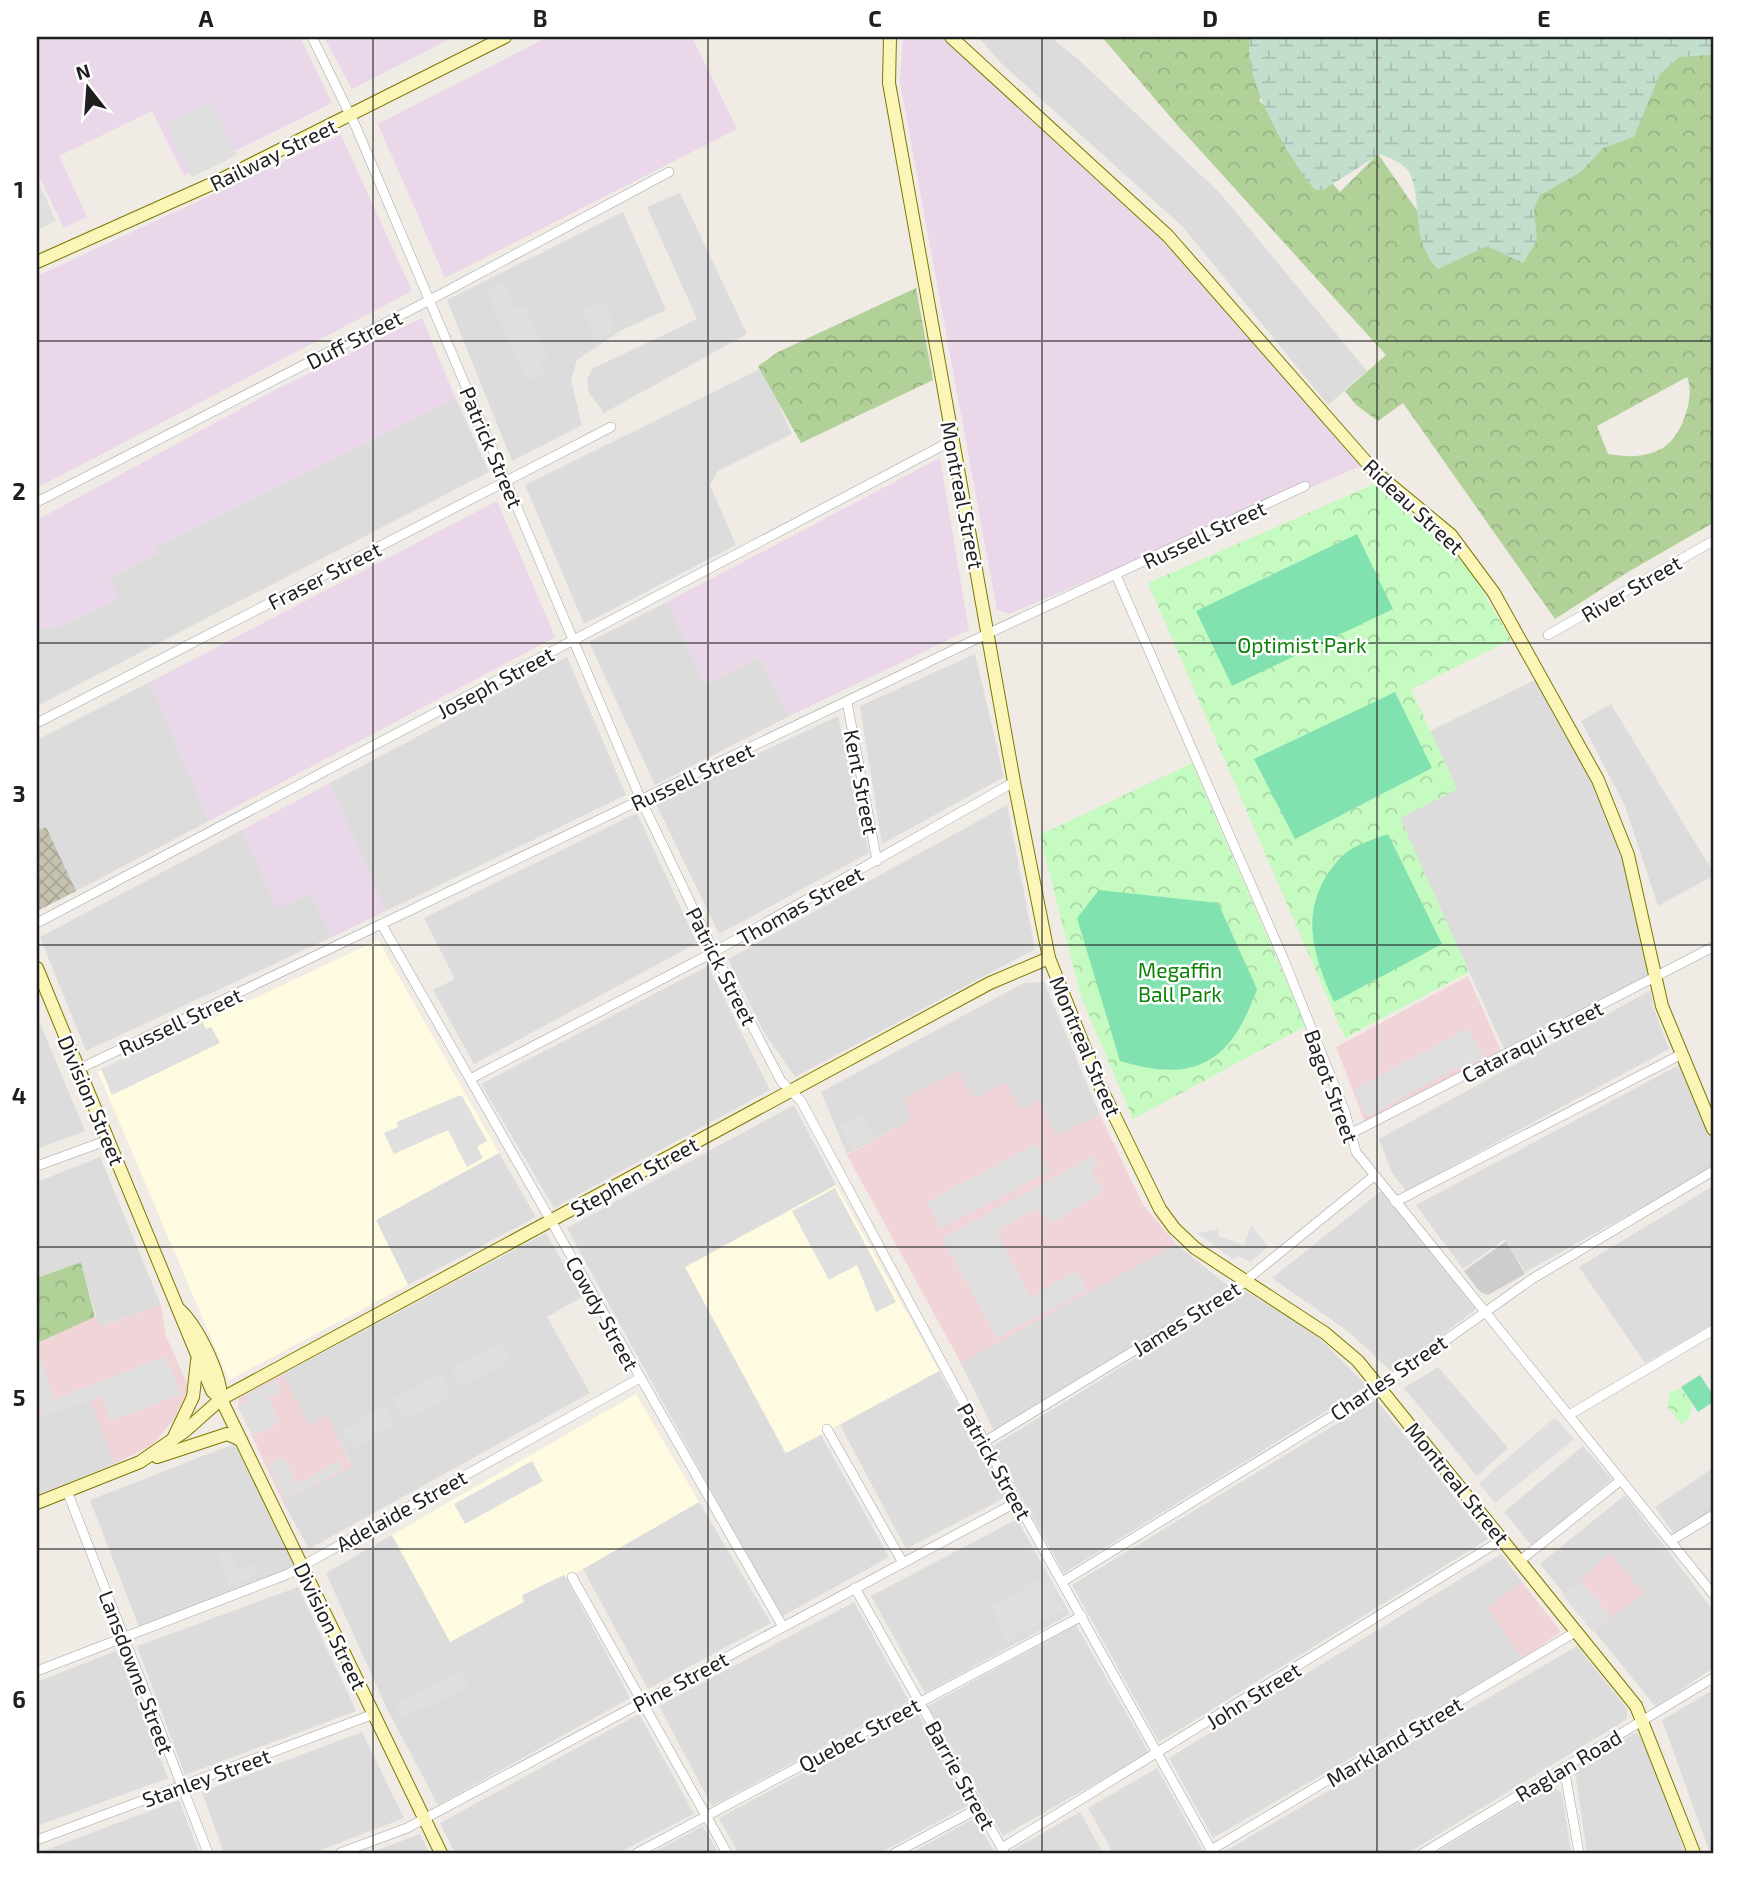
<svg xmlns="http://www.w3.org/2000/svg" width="1750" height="1890" viewBox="0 0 1750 1890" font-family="'Exo 2',sans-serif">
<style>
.residential{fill:#dddcdc}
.commercial{fill:#f1d4d7}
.industrial{fill:#ead7e9}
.education{fill:#fffbe0}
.religious{fill:#cdcdcd}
.construction{fill:url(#construction-cross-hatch)}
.forest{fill:url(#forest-crowns);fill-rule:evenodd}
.wetland{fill:url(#wetland-marsh)}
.park{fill:url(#park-crowns)}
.pitch{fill:#81e1af}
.parking{fill:#dfdfdf}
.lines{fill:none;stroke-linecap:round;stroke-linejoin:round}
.street-casing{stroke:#a3a3a3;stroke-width:10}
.secondary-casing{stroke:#7b7802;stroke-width:14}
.street{stroke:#fff;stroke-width:9}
.secondary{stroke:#fbf6b8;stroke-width:12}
.grid{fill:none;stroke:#1f1f1f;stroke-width:2;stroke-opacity:0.55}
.labels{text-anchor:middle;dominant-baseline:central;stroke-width:5;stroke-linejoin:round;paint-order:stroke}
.street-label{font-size:21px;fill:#1f1f1f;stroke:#fff}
.park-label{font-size:21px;fill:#0e8208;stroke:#fff}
.neatline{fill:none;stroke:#1f1f1f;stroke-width:2.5}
.grid-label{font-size:23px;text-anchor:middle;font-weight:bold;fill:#1f1f1f}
</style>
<defs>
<pattern id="construction-cross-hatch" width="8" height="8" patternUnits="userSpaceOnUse" patternTransform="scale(1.75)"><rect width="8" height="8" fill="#c5c2b0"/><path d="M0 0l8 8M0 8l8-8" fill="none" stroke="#a9a697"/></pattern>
<pattern id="forest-crowns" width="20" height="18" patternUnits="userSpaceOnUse" patternTransform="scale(1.75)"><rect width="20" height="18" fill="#b1d199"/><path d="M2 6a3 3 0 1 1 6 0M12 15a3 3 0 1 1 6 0" fill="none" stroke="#98b383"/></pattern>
<pattern id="wetland-marsh" width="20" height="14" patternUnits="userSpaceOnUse" patternTransform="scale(1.75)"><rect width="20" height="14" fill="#c2dfce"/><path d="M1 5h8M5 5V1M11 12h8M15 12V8" fill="none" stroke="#a6bfb0"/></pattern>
<pattern id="park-crowns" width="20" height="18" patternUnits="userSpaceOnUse" patternTransform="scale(1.75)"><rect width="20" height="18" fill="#c5fbc1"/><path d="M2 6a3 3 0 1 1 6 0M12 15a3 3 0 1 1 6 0" fill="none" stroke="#a9d7a5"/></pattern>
</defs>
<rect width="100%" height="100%" fill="#f0ebe5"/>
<!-- residential -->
<g class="residential">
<path d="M978 37H1050L1078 59 1220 193 1367 371 1328 405 1183 227 1002 64Z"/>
<path d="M680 193 747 334 604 413 589 393 587 380 592 369 697 319 647 207Z"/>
<path d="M623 212 666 310 620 331 577 360 571 380 582 425 512 461 447 300Z"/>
<path d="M762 368 792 434 718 471 710 485 736 545 584 624 525 485Z"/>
<path d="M456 399 489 472 37 706V628L58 627 119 599 110 578 157 553 155 548Z"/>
<path d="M667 602 705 684 760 657 789 716 655 785 589 642Z"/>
<path d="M975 654 1004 777 882 844 860 706Z"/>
<path d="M567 657 626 795 386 911 330 783Z"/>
<path d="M1535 680 1588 773 1616 833 1652 973 1506 1053 1399 818 1457 789 1430 731Z"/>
<path d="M150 682 209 821 76 891 46 827 37 831V740Z"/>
<path d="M1611 704 1713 872V876L1658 906 1625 806 1581 721Z"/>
<path d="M838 716 869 853 719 934 655 802Z"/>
<path d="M1007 805 1035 949 795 1077 763 1031 728 959Z"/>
<path d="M637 813 697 943 474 1064 433 990 455 979 424 918Z"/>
<path d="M242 830 277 908 311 894 332 937 86 1051 40 937Z"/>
<path d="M708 966 770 1090 554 1208 481 1084Z"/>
<path d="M1044 982 1100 1115 1056 1135 1020 1110 972 1099 959 1071 911 1120 847 1154 821 1092 1024 983Z"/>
<path d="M1651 990 1653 1006 1669 1049 1406 1191 1392 1173 1379 1139Z"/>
<path d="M37 1016 85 1131 37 1149Z"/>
<path d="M1681 1064 1713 1137V1168L1525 1272 1505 1239 1463 1269 1416 1205Z"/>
<path d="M794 1105 836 1185 686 1268 785 1453 821 1435 889 1557 781 1617 567 1228Z"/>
<path d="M499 1153 536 1217 408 1285 375 1220Z"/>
<path d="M100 1157 161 1305 99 1327 81 1262 37 1278V1182Z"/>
<path d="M1713 1186V1324L1645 1363 1579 1267Z"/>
<path d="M1381 1191 1476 1309 1393 1373 1349 1332 1272 1278Z"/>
<path d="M546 1233 582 1297 547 1317 590 1393 309 1549 283 1502 352 1466 327 1415 309 1425 283 1374Z"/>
<path d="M1176 1244 1230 1287 994 1431 961 1363Z"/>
<path d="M1245 1291 1312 1331 1367 1386 1064 1573 993 1446Z"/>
<path d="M1438 1367 1508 1448 1477 1476 1404 1388Z"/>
<path d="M939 1371 1008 1496 906 1549 840 1425Z"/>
<path d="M90 1398 114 1464 37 1495V1418Z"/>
<path d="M1376 1400 1488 1539 1159 1742 1072 1585Z"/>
<path d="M234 1444 296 1559 290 1571 139 1627 90 1500Z"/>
<path d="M1583 1446 1612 1479 1532 1546 1504 1512Z"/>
<path d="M1713 1468V1510L1674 1534 1655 1507Z"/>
<path d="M1625 1495 1713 1610V1668L1656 1707 1540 1564Z"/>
<path d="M699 1502 771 1623 648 1689 583 1569Z"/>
<path d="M1017 1519 1070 1614 925 1693 871 1596Z"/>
<path d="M392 1535 451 1642 522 1596 564 1574 630 1698 438 1805 387 1709 326 1573Z"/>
<path d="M1501 1554 1522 1582 1488 1608 1522 1659 1213 1838 1169 1758Z"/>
<path d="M298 1587 356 1711 185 1775 137 1646Z"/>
<path d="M854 1602 909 1701 712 1806 659 1706Z"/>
<path d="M1076 1625 1149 1753 1003 1836 928 1706Z"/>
<path d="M1577 1646 1627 1709V1719L1408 1853H1222Z"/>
<path d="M118 1650 168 1778 37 1826V1682Z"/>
<path d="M1713 1690V1853H1710L1662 1720Z"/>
<path d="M917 1712 969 1805 880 1853H738L719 1818Z"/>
<path d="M639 1714 694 1814 618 1853H455L440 1823Z"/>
<path d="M362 1732 404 1818 313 1853H224L202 1792Z"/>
<path d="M1639 1733 1670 1808 1685 1853H1587L1575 1771 1633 1734Z"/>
<path d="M1157 1768 1204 1853H1113L1088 1808Z"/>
<path d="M1554 1786 1562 1794 1571 1853H1435L1544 1787Z"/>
<path d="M179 1800 199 1853H38Z"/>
<path d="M1080 1812 1103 1853H1012L1011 1851Z"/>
<path d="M975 1818 995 1853H911Z"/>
<path d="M703 1826 718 1853H652Z"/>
<path d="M420 1834 429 1853H369Z"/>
</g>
<!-- commercial -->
<g class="commercial">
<path d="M1468 976 1501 1051 1365 1122 1336 1047Z"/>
<path d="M959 1071 973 1099 1006 1082 1020 1109 1039 1101 1056 1135 1100 1115 1142 1203 1176 1244 961 1363 847 1155 911 1120 904 1098Z"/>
<path d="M161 1305 166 1336 189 1388 175 1418 152 1445 114 1464 90 1399 37 1418V1343L95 1317 100 1327Z"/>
<path d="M283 1374 309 1425 327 1415 352 1467 283 1502 238 1406 239 1398Z"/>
<path d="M1610 1553 1644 1594 1594 1631 1564 1593Z"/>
<path d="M1522 1582 1561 1632 1522 1659 1488 1608Z"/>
</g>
<!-- industrial -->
<g class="industrial">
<path d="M37 37H300L332 103 184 176 152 111 59 156 87 217 64 228 37 173Z"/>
<path d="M324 37H454L352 89Z"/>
<path d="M548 37H692L737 129 445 278 378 124Z"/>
<path d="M903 37H940L1073 152 1181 259 1364 465 1009 614 997 610 900 82Z"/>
<path d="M341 135 412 291 37 488V276Z"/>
<path d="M422 318 456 399 155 548 157 553 110 578 120 599 58 627 37 628V520L275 390Z"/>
<path d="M940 458 969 630 789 716 760 657 705 684 667 602Z"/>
<path d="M497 501 555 637 209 821 150 682Z"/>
<path d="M330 783 386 911 332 937 311 894 277 909 242 830Z"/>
</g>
<!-- education -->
<g class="education">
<path d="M378 940 499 1153 376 1220 408 1285 229 1380 98 1072Z"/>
<path d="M836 1185 939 1371 786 1453 685 1267Z"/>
<path d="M636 1394 699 1502 583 1569 566 1577 564 1575 522 1595 524 1602 450 1642 392 1535Z"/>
</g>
<!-- religious -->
<path class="religious" d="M1506 1241 1525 1274 1488 1295 1480 1292 1464 1271Z"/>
<!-- construction -->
<path class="construction" d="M46 827 76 891 37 911V831Z"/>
<!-- forest -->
<g class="forest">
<path d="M1102 37H1370L1302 63 1259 100 1340 192 1378 154 1425 222 1556 37H1713V523L1628 572 1555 619 1403 403 1378 421 1356 405 1345 391 1386 355 1179 127ZM1687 377C1696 397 1681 439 1661 449 1644 458 1627 457 1608 454L1597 426Z"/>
<path d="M916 288 933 380 801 443 758 366 778 352Z"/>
<path d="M81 1262 95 1317 37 1343V1278Z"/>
</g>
<!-- wetland -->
<path class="wetland" d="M1250 37H1713V58L1709 55 1679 57 1660 74 1634 137 1603 148 1581 172 1540 195 1534 209 1537 241 1523 263 1487 246 1438 269C1411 242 1422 205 1411 176 1406 163 1391 159 1380 154L1323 190H1315C1288 158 1242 79 1250 37Z"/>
<!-- park -->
<g class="park">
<path d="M1379 482 1471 571 1511 640 1411 689 1457 789 1400 818 1469 972 1345 1038 1148 583Z"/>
<path d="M1192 763 1306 1026 1133 1119 1081 997 1040 835Z"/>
<path d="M1680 1388 1692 1404 1689 1419 1681 1424 1667 1407 1669 1393Z"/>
</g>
<!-- pitch -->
<g class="pitch">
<path d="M1357 534 1393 609 1232 686 1196 611Z"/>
<path d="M1395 692 1432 768 1295 839 1254 759Z"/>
<path d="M1388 834 1442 944 1334 1002C1315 959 1300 917 1327 875 1333 865 1344 853 1353 848 1364 842 1377 838 1388 834Z"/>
<path d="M1099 890 1218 903 1257 989C1231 1062 1196 1084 1120 1061L1077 918Z"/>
<path d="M1700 1375 1713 1395V1402L1698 1412 1681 1387Z"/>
</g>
<!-- parking -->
<g class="parking">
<path d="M211 102 237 155 192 177 166 124Z"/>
<path d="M37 179 56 221 37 230Z"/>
<path d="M505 282 516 309 525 306 548 359 541 362 545 373 526 381 486 290Z"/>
<path d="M603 300 617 330 597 340 582 310Z"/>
<path d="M202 1021 206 1029 211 1027 220 1043 112 1095 101 1069Z"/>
<path d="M1468 1028 1485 1058 1462 1069 1456 1068 1367 1117 1355 1089Z"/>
<path d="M458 1096H462L487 1141 477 1147 483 1158 467 1167 448 1130 394 1154 384 1133 398 1127 397 1122Z"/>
<path d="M861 1113 874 1137 851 1150 839 1126Z"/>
<path d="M1036 1144 1050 1171 941 1228 927 1202Z"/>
<path d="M1093 1156 1099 1165 1091 1169 1104 1192 1051 1223 1046 1215 1042 1217 1037 1209 996 1231 1030 1297 1076 1271 1087 1290 997 1338 942 1238Z"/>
<path d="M835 1188 896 1302 876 1312 857 1265 829 1280 792 1211Z"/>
<path d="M1251 1225 1268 1247 1250 1262 1238 1256 1234 1260 1197 1233 1219 1229 1218 1236 1244 1245Z"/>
<path d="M502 1342 512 1360 461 1387 451 1368Z"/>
<path d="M38 1354 55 1399 166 1356 181 1394 111 1421 100 1396 44 1417 37 1400Z"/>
<path d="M441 1374 452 1395 405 1420 393 1399Z"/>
<path d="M277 1380 282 1390 268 1397 280 1423 253 1436 238 1406 246 1402 245 1395Z"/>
<path d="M384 1406 395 1425 353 1449 342 1430Z"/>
<path d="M1555 1417 1574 1439 1495 1503 1479 1483Z"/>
<path d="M283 1457 298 1483 339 1461 343 1469 285 1500 268 1464Z"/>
<path d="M532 1461 543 1481 465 1524 454 1504Z"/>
<path d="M230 1551 237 1570 255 1564 259 1574 229 1585 218 1556Z"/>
<path d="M1046 1575 1064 1610 1007 1642 992 1606Z"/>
<path d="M1581 1580 1611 1617 1592 1631 1563 1595Z"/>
<path d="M461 1672 468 1687 403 1718 396 1704Z"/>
</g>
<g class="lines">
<defs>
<g id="street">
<path d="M312 37 356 127 641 800 714 952 781 1081 801 1101 1017 1502 1213 1853"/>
<path d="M37 502 430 300 669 172"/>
<path d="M1116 575 1284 960 1345 1112 1356 1152 1713 1594"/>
<path d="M1548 635 1713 541"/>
<path d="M847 702 877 861"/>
<path d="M37 723 611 427"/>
<path d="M37 923 953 440"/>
<path d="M382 925 783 1627"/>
<path d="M79 1069 972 641 1305 486"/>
<path d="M470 1079 714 952 1014 782"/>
<path d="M1350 1134 1713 947"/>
<path d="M37 1166 108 1140"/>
<path d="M1395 1202 1680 1055"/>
<path d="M1569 1415 1713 1330"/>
<path d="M827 1429 903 1563"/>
<path d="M984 1442 1234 1290 1374 1176"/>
<path d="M67 1491 208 1853"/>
<path d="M1671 1541 1713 1515"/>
<path d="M1521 1560 1621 1480"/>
<path d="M572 1577 727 1853"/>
<path d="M1062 1582 1381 1386 1532 1279 1713 1171"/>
<path d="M855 1588 1004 1852"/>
<path d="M37 1671 288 1574 640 1378"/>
<path d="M1564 1767 1579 1853"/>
<path d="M37 1840 374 1714"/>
<path d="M1002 1848 1503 1539"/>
<path d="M1211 1850 1577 1631"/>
<path d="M340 1853 407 1828 1017 1502"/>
<path d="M637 1853 1082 1616"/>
<path d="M895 1853 979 1808"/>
<path d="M1423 1853 1713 1678"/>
</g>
<g id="secondary">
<path d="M890 37 889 83 1014 782 1049 958 1099 1084 1160 1209 1174 1228 1195 1248 1325 1333 1358 1361 1636 1706 1694 1853"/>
<path d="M951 37 1168 236 1375 472 1451 535 1494 593 1598 780 1628 855 1662 1006 1713 1129"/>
<path d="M37 262 216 182 505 37"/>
<path d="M37 968 212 1391 221 1399 441 1853"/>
<path d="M180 1310C198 1327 221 1374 221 1399"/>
<path d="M173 1439 193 1397 197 1361"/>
<path d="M157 1457 227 1434 241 1440"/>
<path d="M37 1503 140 1462 185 1431 221 1399 990 983 1049 958"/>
</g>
</defs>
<!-- street casing -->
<use href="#street" class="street-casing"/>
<!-- secondary casing -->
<use href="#secondary" class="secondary-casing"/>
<!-- street -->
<use href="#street" class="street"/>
<!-- secondary -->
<use href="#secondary" class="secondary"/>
</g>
<!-- grid -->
<path class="grid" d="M373 37V1853M708 37V1853M1042 37V1853M1377 37V1853M37 341H1713M37 643H1713M37 945H1713M37 1247H1713M37 1549H1713"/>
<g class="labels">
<!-- street labels -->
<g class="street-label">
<text transform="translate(273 154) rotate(-26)">Railway Street</text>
<text transform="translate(354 339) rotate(-27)">Duff Street</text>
<text transform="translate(492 447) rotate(67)">Patrick Street</text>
<text transform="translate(963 495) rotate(79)">Montreal Street</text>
<text transform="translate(1414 506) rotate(43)">Rideau Street</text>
<text transform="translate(1204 534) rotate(-25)">Russell Street</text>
<text transform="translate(324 575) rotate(-27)">Fraser Street</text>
<text transform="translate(1631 588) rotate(-30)">River Street</text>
<text transform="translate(495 682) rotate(-28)">Joseph Street</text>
<text transform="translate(692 776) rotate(-25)">Russell Street</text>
<text transform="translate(862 782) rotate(79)">Kent Street</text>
<text transform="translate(800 905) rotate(-29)">Thomas Street</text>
<text transform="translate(722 966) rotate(63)">Patrick Street</text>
<text transform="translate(180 1021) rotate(-25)">Russell Street</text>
<text transform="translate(1532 1041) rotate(-27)">Cataraqui Street</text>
<text transform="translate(1086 1046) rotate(67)">Montreal Street</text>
<text transform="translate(1332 1086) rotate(70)">Bagot Street</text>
<text transform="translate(92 1100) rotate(67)">Division Street</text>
<text transform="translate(634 1176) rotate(-29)">Stephen Street</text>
<text transform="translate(603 1313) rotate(61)">Cowdy Street</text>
<text transform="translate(1186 1318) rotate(-32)">James Street</text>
<text transform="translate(1388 1377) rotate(-34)">Charles Street</text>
<text transform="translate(995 1461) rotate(61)">Patrick Street</text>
<text transform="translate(1458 1483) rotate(51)">Montreal Street</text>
<text transform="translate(401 1510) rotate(-29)">Adelaide Street</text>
<text transform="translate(331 1626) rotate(64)">Division Street</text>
<text transform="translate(137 1672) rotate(69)">Lansdowne Street</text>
<text transform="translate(680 1681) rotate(-28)">Pine Street</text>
<text transform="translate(1253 1695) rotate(-32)">John Street</text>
<text transform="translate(859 1734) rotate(-28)">Quebec Street</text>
<text transform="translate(1394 1741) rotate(-31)">Markland Street</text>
<text transform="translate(1568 1765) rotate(-31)">Raglan Road</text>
<text transform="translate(961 1775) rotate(61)">Barrie Street</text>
<text transform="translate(206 1777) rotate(-20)">Stanley Street</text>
</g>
<!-- park labels -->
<g class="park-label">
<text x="1302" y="644">Optimist Park</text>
<text x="1180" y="969">Megaffin<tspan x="1180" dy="24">Ball Park</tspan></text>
</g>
</g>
<!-- border -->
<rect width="1750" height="1890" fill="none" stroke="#ffffff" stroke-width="77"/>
<!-- north arrow -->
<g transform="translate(88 88) rotate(343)" stroke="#ffffff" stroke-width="5" paint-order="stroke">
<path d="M0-5L12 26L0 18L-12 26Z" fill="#1f1f1f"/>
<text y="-10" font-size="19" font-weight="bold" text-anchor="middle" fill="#1f1f1f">N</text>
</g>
<rect x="38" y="38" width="1674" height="1814" class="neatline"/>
<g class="grid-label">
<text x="206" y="27">A</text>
<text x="540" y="27">B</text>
<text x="875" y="27">C</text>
<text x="1210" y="27">D</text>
<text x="1544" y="27">E</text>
<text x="19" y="198">1</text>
<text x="19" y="500">2</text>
<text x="19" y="802">3</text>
<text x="19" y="1104">4</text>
<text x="19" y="1406">5</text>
<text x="19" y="1708">6</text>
</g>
</svg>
